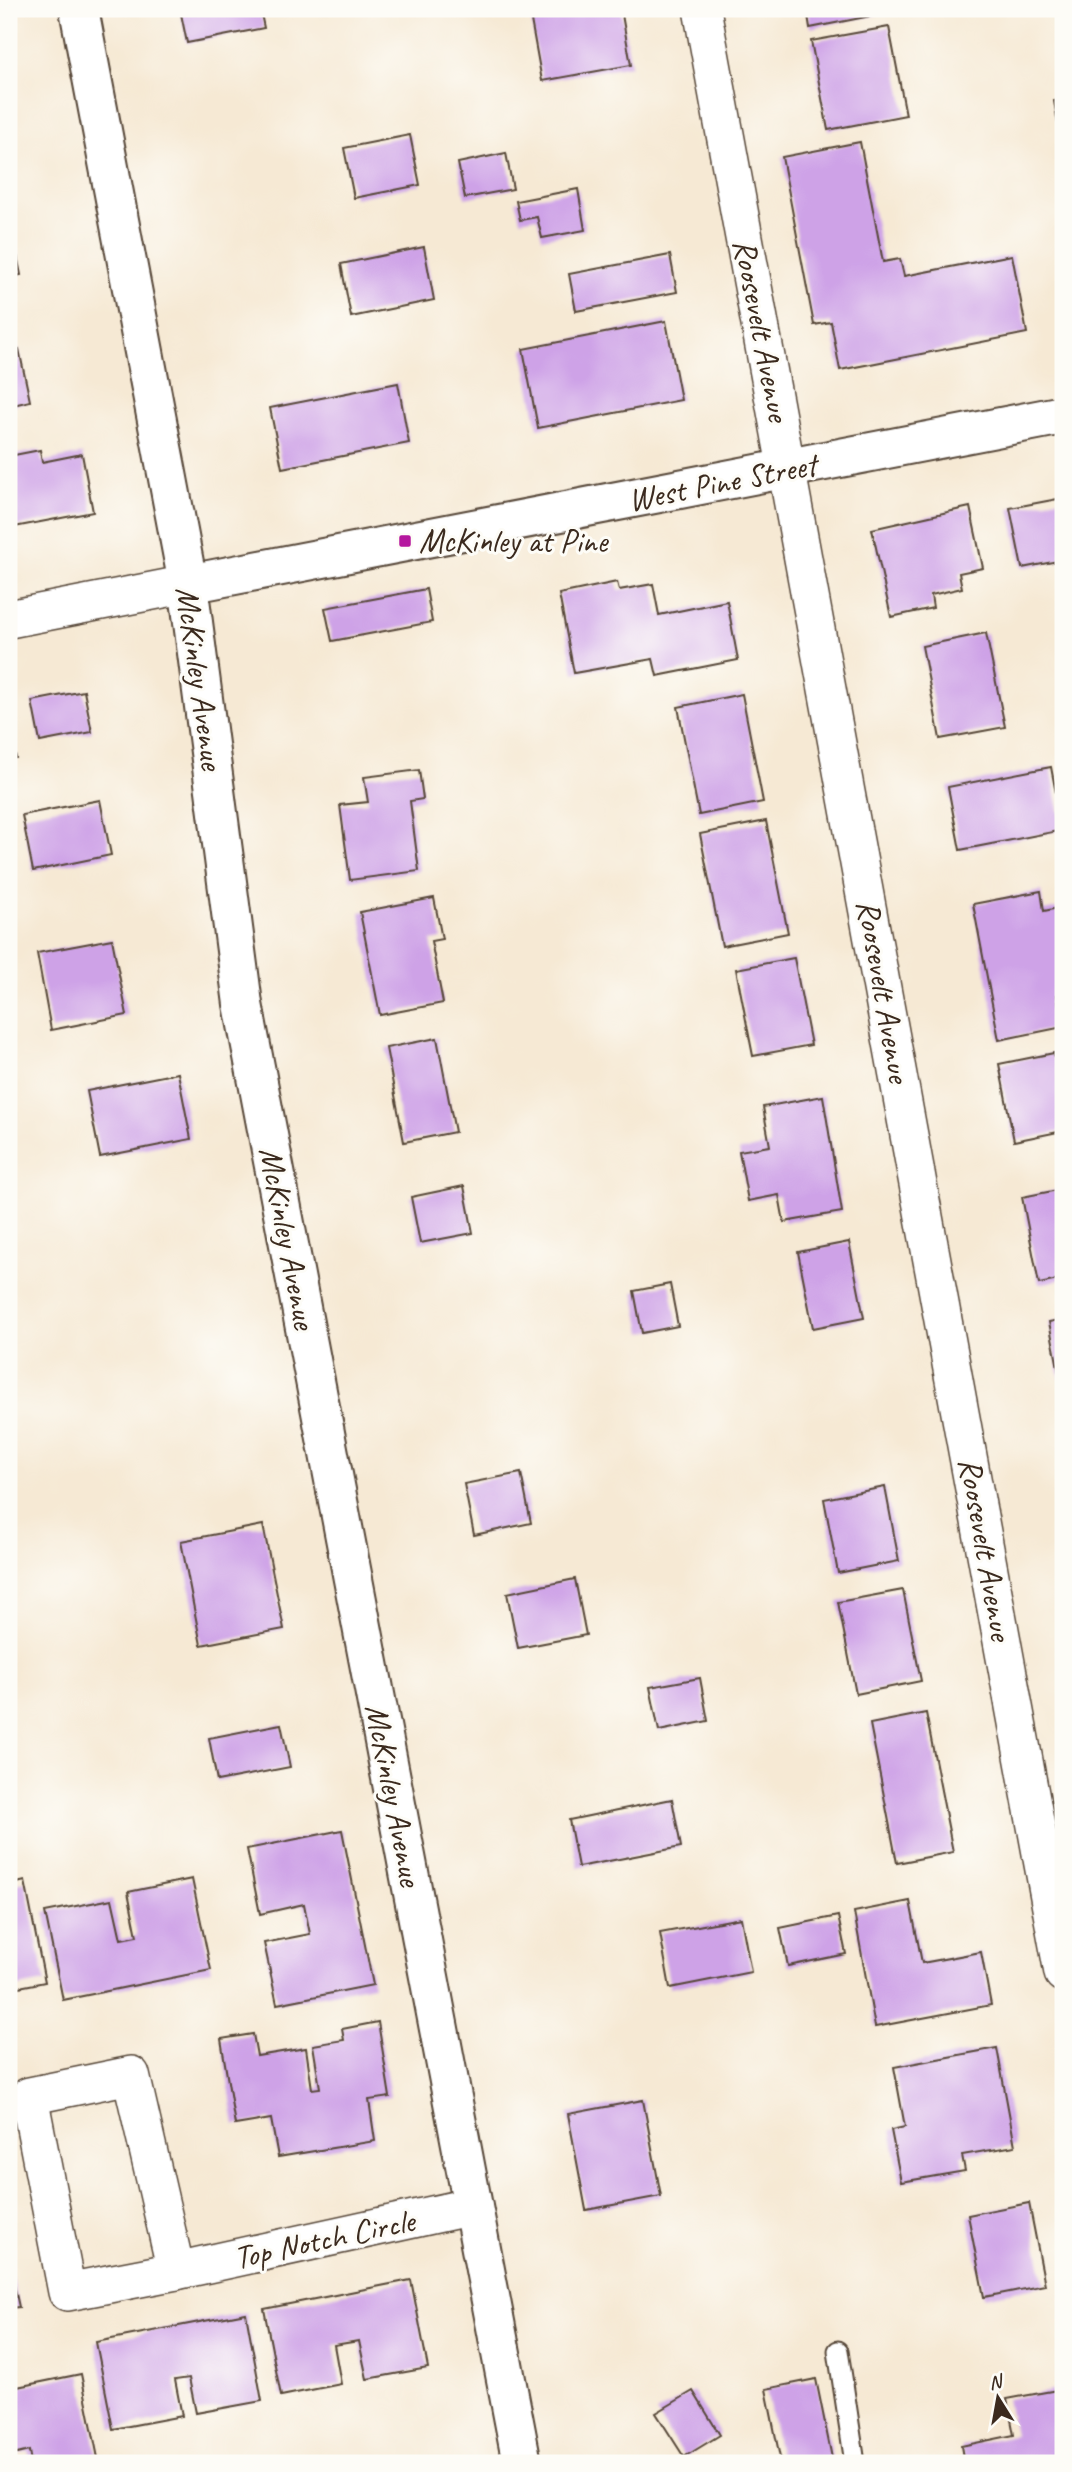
<svg xmlns="http://www.w3.org/2000/svg" width="1072" height="2472" viewBox="0 0 1072 2472" font-family="Caveat,sans-serif">
<style>
.building{fill:#cea2e7}
.lines{fill:none;stroke-linecap:round;stroke-linejoin:round}
.service-casing{stroke:#574739;stroke-width:23}
.minor-casing{stroke:#574739;stroke-width:40}
.tertiary-casing{stroke:#574739;stroke-width:42}
.service{stroke:#fff;stroke-width:19}
.minor{stroke:#fff;stroke-width:37}
.tertiary{stroke:#fff;stroke-width:38}
.poi-dot{fill:#b5179e;stroke:#fdfcf7;stroke-width:2.5}
.labels{text-anchor:middle;dominant-baseline:central;stroke-width:6;stroke-linejoin:round;paint-order:stroke}
.street-label{font-size:33px;fill:#3b2a1e;stroke:#fdfcf7}
.poi-label{font-size:33px;fill:#3b2a1e;stroke:#fdfcf7;text-anchor:start}
</style>
<rect width="100%" height="100%" fill="#fdfcf7"/>
<filter id="ink" filterUnits="userSpaceOnUse"><feTurbulence type="fractalNoise" baseFrequency=".0143" numOctaves="2"/><feDisplacementMap in="SourceGraphic" scale="14" xChannelSelector="R" yChannelSelector="G"/><feConvolveMatrix kernelMatrix="1 2 1 2 8 2 1 2 1" color-interpolation-filters="sRGB"/></filter>
<filter id="wash" filterUnits="userSpaceOnUse"><feTurbulence type="fractalNoise" baseFrequency=".00686" numOctaves="4" result="noise"/><feDisplacementMap in="SourceGraphic" scale="28" xChannelSelector="R" yChannelSelector="G"/><feGaussianBlur stdDeviation="1.57" result="paint"/><feColorMatrix in="noise" values="0 0 0 0 0 0 0 0 0 0 0 0 0 0 0 0 0 1.4 0 .05"/><feComposite in="paint" operator="in"/></filter>
<g filter="url(#wash)">
<rect width="100%" height="100%" fill="#f6e9d4"/>
<g id="blocks">
<!-- building -->
<g class="building">
<path d="M180 9H260L264 28 187 43Z"/>
<path d="M529 9H621L631 65 542 81Z"/>
<path d="M807 9H875L876 15 810 28Z"/>
<path d="M889 27 906 115 828 130 811 41Z"/>
<path d="M1063 99V147H1062L1054 101Z"/>
<path d="M410 135 420 185 354 198 344 148Z"/>
<path d="M860 142 883 262 900 259 904 276 1012 255 1027 333 840 370 831 322 814 325 782 157Z"/>
<path d="M506 153 513 189 465 198 458 163Z"/>
<path d="M578 189 585 230 542 238 537 217 520 220 516 201Z"/>
<path d="M9 216 21 275 9 277Z"/>
<path d="M424 247 434 300 351 317 341 264Z"/>
<path d="M670 255 677 292 576 311 569 274Z"/>
<path d="M666 321 681 400 538 428 523 349Z"/>
<path d="M19 349 30 401 9 406V351Z"/>
<path d="M398 383 409 443 282 468 270 408Z"/>
<path d="M40 450 42 462 82 454 93 512 9 528V456Z"/>
<path d="M1063 498V560L1022 568 1010 508Z"/>
<path d="M970 507 983 568 959 573 962 588 931 595 933 608 891 617 872 529Z"/>
<path d="M617 582 619 590 653 584 659 615 727 601 738 660 657 676 653 659 574 673 559 594Z"/>
<path d="M426 589 432 622 332 641 325 608Z"/>
<path d="M986 633 1005 727 940 739 922 646Z"/>
<path d="M84 691 92 732 40 742 32 701Z"/>
<path d="M742 694 763 802 699 815 678 707Z"/>
<path d="M9 725 16 758 9 759Z"/>
<path d="M1051 767 1063 830 960 850 948 787Z"/>
<path d="M419 770 423 799 410 801 419 871 350 880 340 805 368 802 364 777Z"/>
<path d="M100 800 111 855 33 871 22 815Z"/>
<path d="M766 821 788 933 722 946 700 834Z"/>
<path d="M1041 891 1044 911 1063 907V993L1057 995 1063 1027 999 1040 973 904Z"/>
<path d="M434 898 442 939 431 941 443 1003 380 1015 360 912Z"/>
<path d="M112 939 127 1015 51 1030 37 953Z"/>
<path d="M794 958 811 1045 753 1056 736 969Z"/>
<path d="M437 1038 455 1132 404 1142 386 1048Z"/>
<path d="M1054 1053 1063 1100V1131L1014 1141 999 1064Z"/>
<path d="M178 1073 191 1139 100 1157 87 1091Z"/>
<path d="M823 1096 842 1212 784 1222 779 1195 748 1201 739 1151 770 1146 763 1107Z"/>
<path d="M464 1186 473 1233 420 1243 411 1197Z"/>
<path d="M1063 1189V1279L1039 1284 1022 1197Z"/>
<path d="M849 1242 864 1318 813 1328 798 1252Z"/>
<path d="M670 1284 678 1326 642 1333 634 1291Z"/>
<path d="M1063 1319V1388H1062L1049 1322Z"/>
<path d="M521 1473 531 1523 474 1535 464 1484Z"/>
<path d="M885 1487 899 1561 838 1573 824 1499Z"/>
<path d="M263 1525 284 1629 201 1645 181 1541Z"/>
<path d="M575 1579 586 1635 518 1648 507 1593Z"/>
<path d="M903 1590 921 1681 856 1694 838 1602Z"/>
<path d="M700 1678 708 1721 659 1731 650 1687Z"/>
<path d="M926 1713 953 1852 897 1863 870 1724Z"/>
<path d="M281 1724 290 1767 217 1781 209 1738Z"/>
<path d="M672 1799 681 1847 578 1867 569 1820Z"/>
<path d="M342 1830 373 1985 277 2004 264 1943 310 1934 304 1904 260 1914 247 1849Z"/>
<path d="M192 1879 211 1970 63 2000 45 1912 112 1899 121 1939 137 1936 128 1892Z"/>
<path d="M25 1881 45 1982 9 1989V1885Z"/>
<path d="M910 1901 922 1963 981 1952 991 2005 875 2027 854 1912Z"/>
<path d="M838 1916 846 1954 788 1966 780 1928Z"/>
<path d="M741 1918 751 1972 670 1988 660 1933Z"/>
<path d="M378 2022 390 2097 369 2100 375 2141 278 2157 271 2119 235 2125 221 2039 253 2034 257 2056 306 2048 312 2089 320 2088 313 2045 344 2040 342 2029Z"/>
<path d="M997 2048 1015 2146 962 2155 965 2171 901 2182 891 2130 905 2127 894 2067Z"/>
<path d="M643 2100 661 2196 586 2210 568 2114Z"/>
<path d="M1029 2203 1045 2285 984 2297 968 2215Z"/>
<path d="M9 2262 19 2307 9 2308Z"/>
<path d="M411 2280 428 2368 367 2379 359 2341 334 2345 341 2384 281 2396 264 2309Z"/>
<path d="M246 2313 262 2401 196 2413 189 2378 175 2380 182 2416 113 2429 96 2342Z"/>
<path d="M81 2374 99 2463H31L29 2451 9 2456V2378L12 2388Z"/>
<path d="M816 2379 833 2463H781L766 2389Z"/>
<path d="M1063 2389V2463H964L961 2446 1014 2435 1007 2399Z"/>
<path d="M693 2391 720 2435 684 2457 656 2413Z"/>
</g>
</g>
</g>
<g filter="url(#ink)">
<use href="#blocks" fill-opacity="0" stroke="#574739" stroke-width="2"/>
<g class="lines">
<defs>
<path id="service" d="M838 2351 855 2463"/>
<g id="minor">
<path d="M702 9 1063 1973"/>
<path d="M9 619 188 584"/>
<path d="M131 2075 176 2271 67 2292 29 2096Z"/>
<path d="M176 2271 473 2206"/>
</g>
<g id="tertiary">
<path d="M79 9 188 584 243 1004 522 2463"/>
<path d="M188 584 1063 415"/>
</g>
</defs>
<!-- service casing -->
<use href="#service" class="service-casing"/>
<!-- minor casing -->
<use href="#minor" class="minor-casing"/>
<!-- tertiary casing -->
<use href="#tertiary" class="tertiary-casing"/>
<!-- service -->
<use href="#service" class="service"/>
<!-- minor -->
<use href="#minor" class="minor"/>
<!-- tertiary -->
<use href="#tertiary" class="tertiary"/>
</g>
</g>
<!-- markers -->
<rect class="poi-dot" x="398" y="534" width="14" height="14" rx="3.5"/>
<g class="labels">
<!-- street labels -->
<g class="street-label">
<text transform="translate(762 330) rotate(79)">Roosevelt Avenue</text>
<text transform="translate(722 482) rotate(-11)">West Pine Street</text>
<text transform="translate(200 678) rotate(82)">McKinley Avenue</text>
<text transform="translate(884 991) rotate(80)">Roosevelt Avenue</text>
<text transform="translate(288 1238) rotate(79)">McKinley Avenue</text>
<text transform="translate(986 1549) rotate(80)">Roosevelt Avenue</text>
<text transform="translate(394 1795) rotate(79)">McKinley Avenue</text>
<text transform="translate(324 2239) rotate(-12)">Top Notch Circle</text>
</g>
<!-- poi labels -->
<g class="poi-label">
<text x="419" y="541">McKinley at Pine</text>
</g>
</g>
<!-- margin -->
<rect width="1072" height="2472" fill="none" stroke="#fdfcf7" stroke-width="35"/>
<!-- north arrow -->
<g transform="translate(998 2398) rotate(349)" stroke="#fdfcf7" stroke-width="5" paint-order="stroke">
<path d="M0-5L12 26L0 18L-12 26Z" fill="#3b2a1e"/>
<text y="-10" font-size="19" font-weight="bold" text-anchor="middle" fill="#3b2a1e">N</text>
</g>
</svg>
